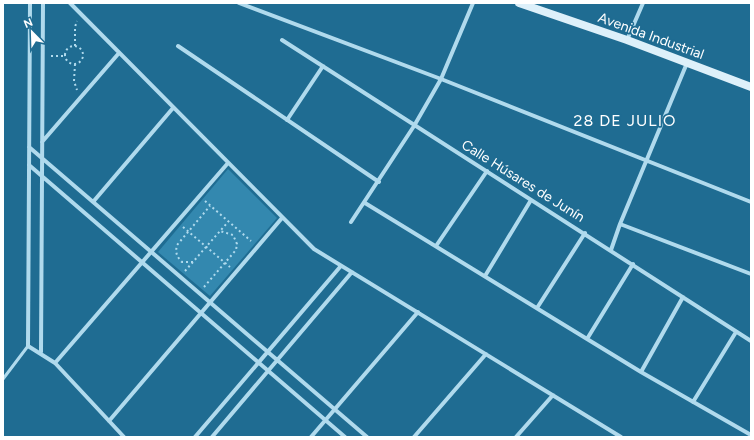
<svg xmlns="http://www.w3.org/2000/svg" width="754" height="440" viewBox="0 0 754 440" font-family="Figtree,sans-serif">
  <style>
    .green { fill: #3388af }
    .lines { fill: none; stroke-linecap: round; stroke-linejoin: round }
    .path { stroke: #b0daed; stroke-width: 2; stroke-dasharray: 2 3; stroke-linecap: butt }
    .lane { stroke: #b0daed; stroke-width: 3 }
    .street { stroke: #b0daed; stroke-width: 4 }
    .secondary { stroke: #ddf0fa; stroke-width: 8 }
    .labels { text-anchor: middle; dominant-baseline: central; stroke-width: 3.5; stroke-linejoin: round; paint-order: stroke }
    .street-label { font-size: 14px; fill: #fff; stroke: #1f6c92 }
    .quarter-label { font-size: 16px; letter-spacing: 1px; fill: #fff; stroke: #1f6c92 }
  </style>
  <rect width="100%" height="100%" fill="#1f6c92"/>
  <!-- green -->
  <path class="green" d="M228 169 277 218 210 296 158 252Z"/>
  <g class="lines">
    <!-- path -->
    <path class="path" d="M75 46V27L77 21
      M65 55a9 9 0 1 1 18 0a9 9 0 1 1-18 0Z
      M51 56H65
      M75 64 74 81 77 90
      M205 201 251 241
      M183 227 230 267
      M193 262H182C177 257 175 253 177 245L210 206
      M185 271 228 222
      M204 287 236 250 237 244 233 235 220 231"/>
    <!-- lane -->
    <path class="lane" d="M3 379 28 346"/>
    <!-- street -->
    <path class="street" d="M30 3 28 346 55 363 124 437
      M70 3 314 249 621 437
      M239 3 441 79 751 202
      M282 40 751 341
      M627 40 643 3
      M178 46 379 182
      M287 120 323 66
      M42 142 119 53
      M29 147 367 437
      M29 165 345 437
      M93 202 173 108
      M365 203 641 372 751 435
      M351 222 414 126 441 79 473 3
      M620 224 751 274
      M436 246 487 171
      M611 250 620 224 687 63
      M485 276 531 200
      M537 308 585 233
      M587 339 633 264
      M41 352 43 3
      M55 363 228 163
      M641 372 683 297
      M693 402 736 332
      M109 421 282 218
      M195 437 340 267
      M212 437 352 272
      M311 437 418 312
      M414 437 486 354
      M516 437 553 395"/>
    <!-- secondary -->
    <path class="secondary" d="M519 3 627 40 751 87"/>
  </g>
  <g class="labels">
    <!-- street labels -->
    <g class="street-label">
      <text transform="translate(651 36) rotate(20)">Avenida Industrial</text>
      <text transform="translate(523 181) rotate(32)">Calle Húsares de Junín</text>
    </g>
    <!-- quarter labels -->
    <g class="quarter-label">
      <text x="625" y="120">28 DE JULIO</text>
    </g>
  </g>
  <!-- border -->
  <rect width="754" height="440" fill="none" stroke="#ffffff" stroke-width="8"/>
  <!-- north arrow -->
  <g transform="translate(32 32) rotate(337)" stroke="#1f6c92" stroke-width="3" paint-order="stroke">
  <path d="M0-3L7 15L0 10L-7 15Z" fill="#ffffff"/>
  <text y="-6" font-size="11" font-weight="bold" text-anchor="middle" fill="#ffffff">N</text>
  </g>
</svg>
